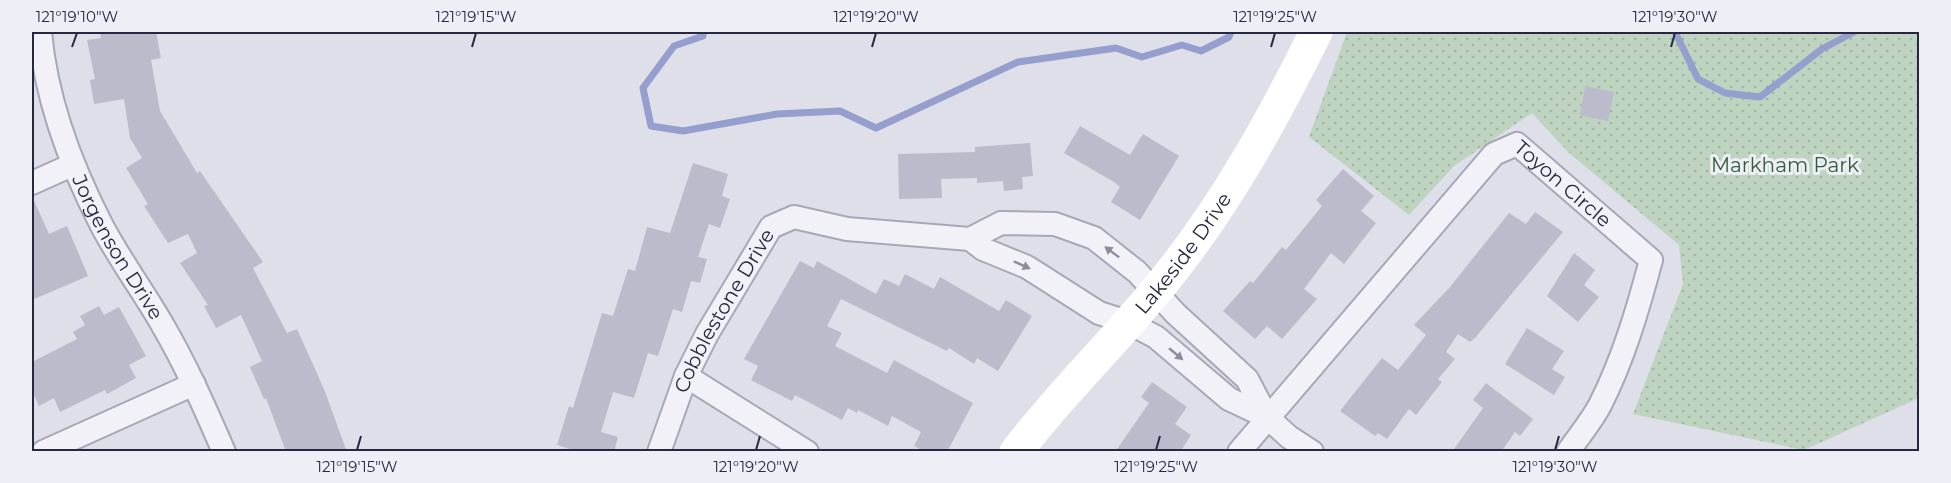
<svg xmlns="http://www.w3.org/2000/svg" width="1951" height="483" viewBox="0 0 1951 483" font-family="Montserrat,sans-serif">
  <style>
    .park { fill: url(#park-dots) }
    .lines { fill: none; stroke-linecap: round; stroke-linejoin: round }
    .stream { stroke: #959ecc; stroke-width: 7 }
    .building { fill: #bbc }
    .street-casing { stroke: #a7a8b7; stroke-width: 26 }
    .street { stroke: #f1f1f7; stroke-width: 22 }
    .secondary { stroke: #fff; stroke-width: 33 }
    .oneway { fill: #8c8c9c }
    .ticks { fill: none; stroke: #262741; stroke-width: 2 }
    .labels { text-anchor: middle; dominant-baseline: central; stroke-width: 6; stroke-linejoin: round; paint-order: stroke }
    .park-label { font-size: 20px; fill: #325e38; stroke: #edeef6 }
    .street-label { font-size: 20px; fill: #262741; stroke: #edeef6 }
    .neatline { fill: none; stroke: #262741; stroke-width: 2 }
    .ticks-label { font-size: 15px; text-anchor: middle; fill: #262741 }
  </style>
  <defs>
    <pattern id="park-dots" width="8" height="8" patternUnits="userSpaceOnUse" patternTransform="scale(1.5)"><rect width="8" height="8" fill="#bed4c0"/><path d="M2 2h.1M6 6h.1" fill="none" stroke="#a3b6a6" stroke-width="1.8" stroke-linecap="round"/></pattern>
  </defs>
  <rect width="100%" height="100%" fill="#dedfe9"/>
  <!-- park -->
  <path class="park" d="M1347 32H1919V398L1804 450 1633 414 1683 284 1679 245 1568 152 1532 113 1454 166 1409 215 1309 137Z"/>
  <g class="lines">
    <!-- stream -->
    <path class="stream" d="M703 32V36L674 46 643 88 651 126 683 131 777 114 840 111 876 128 1018 62 1116 48 1142 57 1182 45 1201 51 1229 37 1231 32
      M1675 32 1698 79 1725 93 1760 97 1822 49 1854 32"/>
  </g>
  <!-- building -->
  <path class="building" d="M100 32H156L161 58 151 60 160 111 197 173 200 171 263 262 253 268 287 333 297 329 324 389 347 452H286L266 398 264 399 250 367 262 361 241 315 216 328 204 306 208 305 180 263 197 253 188 234 168 243 144 206 148 204 126 168 142 158 130 138 124 99 94 104 90 80 95 79 87 40 101 38Z
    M1585 86 1614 92 1608 121 1580 115Z
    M1080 126 1130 155 1143 134 1179 156 1140 220 1111 202 1120 187 1114 182 1064 153Z
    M1030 143 1033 176 1022 177 1023 189 1004 191 1003 181 977 183V178L941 179 942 198 899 199 898 154 975 152V147Z
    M693 163 728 174 722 196 730 199 720 228 709 224 698 257 707 259 700 283 691 281 682 312 673 309 658 356 648 353 634 398 613 392 601 432 618 437 614 452H579L557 445 569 406 573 408 602 313 613 316 628 269 635 271 647 227 670 233Z
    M1343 169 1374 196 1361 211 1376 223 1344 264 1331 253 1304 289 1317 299 1282 339 1267 326 1255 339 1223 311 1250 281 1253 283 1282 247 1286 250 1322 206 1316 200Z
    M32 196 49 234 67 226 88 276 32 300Z
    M1535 212 1563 232 1475 338 1470 342 1458 334 1446 352 1455 359 1438 379 1442 382 1416 415 1409 409 1387 439 1378 433 1375 436 1340 411 1382 358 1398 370 1426 335 1414 325 1450 287 1509 213 1526 224Z
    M1574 253 1595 270 1584 285 1599 297 1578 322 1547 296Z
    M800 261 814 268 817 261 876 294 884 279 899 286 905 274 934 289 940 277 999 311 1006 300 1032 316 998 371 977 358 974 364 949 348 947 351 841 299 827 326 842 333 835 346 887 373 894 360 973 403 947 452H925L914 446 921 432 892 416 888 426 858 410 857 413 848 408 842 420 795 395 792 401 751 380 758 366 744 359Z
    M99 306 104 315 119 307 146 356 129 365 136 378 107 394 105 390 60 412 54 398 39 406 32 391V362L77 339 73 332 85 325 80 316Z
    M1527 328 1564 351 1552 369 1565 377 1554 395 1505 364Z
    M1152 382 1187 407 1175 424 1191 435 1180 452H1115L1149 403 1141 397Z
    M1486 383 1533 419 1520 436 1515 432 1501 452H1452L1483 408 1473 400Z"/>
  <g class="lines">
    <defs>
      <g id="street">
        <path id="s1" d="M40 32C46 100 71 166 102 226 120 260 143 291 162 324 186 365 205 408 224 452"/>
        <path d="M32 183 72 165"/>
        <path d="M970 239 1001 223 1055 224 1094 238 1137 272 1176 314 1247 379 1267 417"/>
        <path d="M686 376 807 452"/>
        <path d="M43 452 194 384"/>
        <path id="s2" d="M659 452 686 376 707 334 771 227 794 217 847 229 970 239 983 249 1027 267 1099 313 1127 322 1156 337 1229 399 1267 417 1289 437 1312 452"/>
        <path id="s3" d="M1239 452 1494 154 1517 144 1651 260C1638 309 1623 360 1600 405 1591 422 1578 437 1568 452"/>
      </g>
    </defs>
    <!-- street casing -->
    <use href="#street" class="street-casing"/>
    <!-- street -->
    <use href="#street" class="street"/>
    <!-- secondary -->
    <path class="secondary" id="s4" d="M1016 452C1063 390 1120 337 1168 276 1228 201 1274 117 1316 32"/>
  </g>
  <!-- one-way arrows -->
  <defs><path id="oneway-solid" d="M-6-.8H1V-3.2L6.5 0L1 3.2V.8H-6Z" transform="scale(1.5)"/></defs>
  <g class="oneway">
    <use href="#oneway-solid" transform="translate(1112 252) rotate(-143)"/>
    <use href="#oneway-solid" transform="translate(1022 265) rotate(24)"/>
    <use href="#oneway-solid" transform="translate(1176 354) rotate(40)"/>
  </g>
  <!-- ticks -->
  <path class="ticks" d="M72 47 77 33M472 47 476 33M872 47 876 33M1271 47 1275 33M1671 47 1675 33M357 450 361 436M756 450 760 436M1156 450 1160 436M1555 450 1559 436"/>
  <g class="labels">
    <!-- park labels -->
    <g class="park-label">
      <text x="1785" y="165">Markham Park</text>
    </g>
    <!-- street labels -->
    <g class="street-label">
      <text stroke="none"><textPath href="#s3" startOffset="478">Toyon Circle</textPath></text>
      <text stroke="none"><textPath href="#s1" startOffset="231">Jorgenson Drive</textPath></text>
      <text stroke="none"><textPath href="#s4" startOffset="260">Lakeside Drive</textPath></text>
      <text stroke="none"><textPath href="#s2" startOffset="156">Cobblestone Drive</textPath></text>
    </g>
  </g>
  <!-- border -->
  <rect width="1951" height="483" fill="none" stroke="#edeef6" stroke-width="66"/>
  <rect x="33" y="33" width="1885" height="417" class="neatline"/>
  <g class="ticks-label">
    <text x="77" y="22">121°19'10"W</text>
    <text x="476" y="22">121°19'15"W</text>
    <text x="876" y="22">121°19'20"W</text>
    <text x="1275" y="22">121°19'25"W</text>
    <text x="1675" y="22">121°19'30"W</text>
    <text x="357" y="472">121°19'15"W</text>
    <text x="756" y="472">121°19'20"W</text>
    <text x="1156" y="472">121°19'25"W</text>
    <text x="1555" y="472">121°19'30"W</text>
  </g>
</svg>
